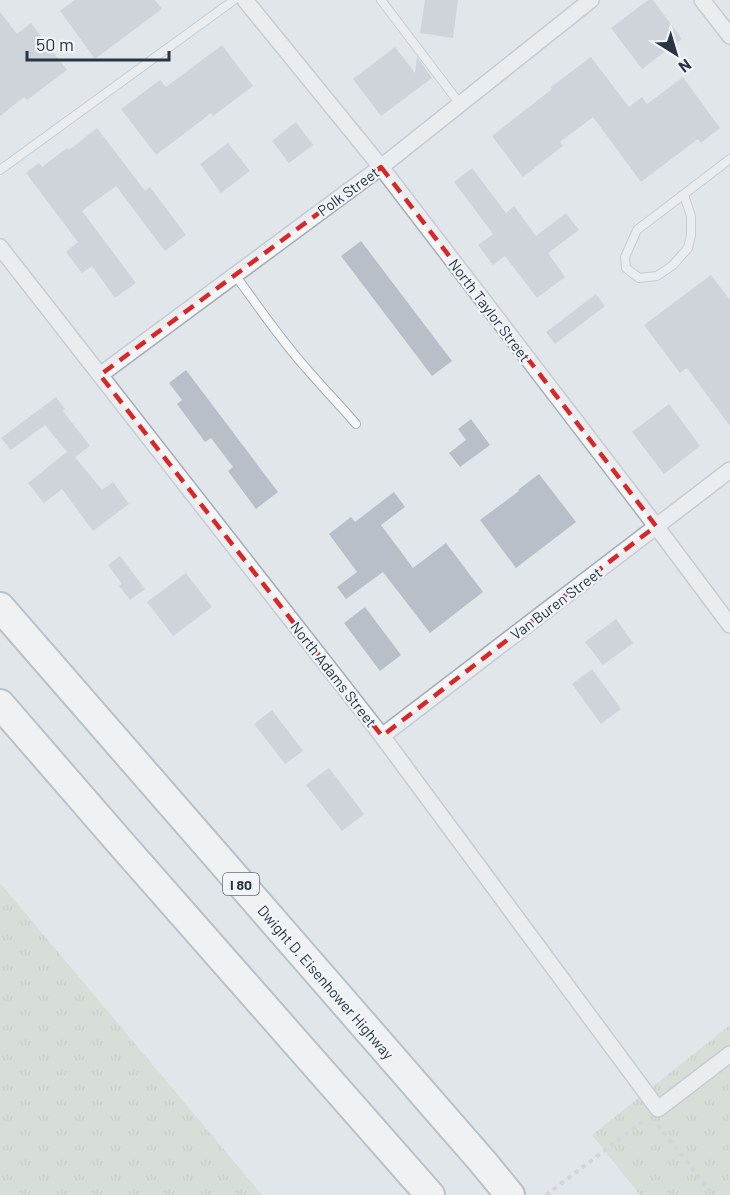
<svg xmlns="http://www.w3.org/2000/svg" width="730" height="1195" viewBox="0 0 730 1195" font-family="Barlow,sans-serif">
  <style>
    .grass { fill: url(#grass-tufts) }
    .building { fill: #b8bfc8 }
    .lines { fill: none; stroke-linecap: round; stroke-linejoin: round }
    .service-casing { stroke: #a6adb5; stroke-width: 10 }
    .minor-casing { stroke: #a6adb5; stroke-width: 18 }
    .motorway-casing { stroke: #8795a2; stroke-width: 32 }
    .path { stroke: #bfc4c9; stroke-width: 4; stroke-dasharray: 4.5 4.5; stroke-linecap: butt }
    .service { stroke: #f4f6f8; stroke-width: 8 }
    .minor { stroke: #f4f6f8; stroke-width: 15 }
    .motorway { stroke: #fff; stroke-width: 28 }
    .marked { fill: none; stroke: #d62828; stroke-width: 4.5; stroke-dasharray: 12 8; stroke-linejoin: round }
    .labels { text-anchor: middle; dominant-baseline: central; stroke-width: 4.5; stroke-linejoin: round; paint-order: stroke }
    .shield { fill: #f1f4f8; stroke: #646e79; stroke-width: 1.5 }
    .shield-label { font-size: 14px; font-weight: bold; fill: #283543 }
    .street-label { font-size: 15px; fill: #283543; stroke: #f1f4f8 }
  </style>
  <defs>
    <pattern id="grass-tufts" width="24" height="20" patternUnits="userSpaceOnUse" patternTransform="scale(1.5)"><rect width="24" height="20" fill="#c9d5c2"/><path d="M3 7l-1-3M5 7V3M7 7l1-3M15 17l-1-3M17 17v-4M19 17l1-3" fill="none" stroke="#adb7a8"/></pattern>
  </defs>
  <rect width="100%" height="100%" fill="#e1e6ea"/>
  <!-- grass -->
  <path class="grass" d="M0 883 262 1195H0Z
    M730 1025V1195H640L592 1135Z"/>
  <!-- building -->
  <path class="building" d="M75 0H155L162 9 95 59 60 11Z
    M425 0H458L453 38 420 33Z
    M648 0H653L682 39 642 69 611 28Z
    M0 12 17 34 31 23 67 70 27 100 24 97 0 116Z
    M222 45 253 86 213 116 211 113 156 155 121 109 160 80 166 87Z
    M395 47 415 73 417 57 432 78 381 116 353 79Z
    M591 57 629 107 642 97 647 104 683 77 720 128 701 143 698 139 641 182 593 117 560 142 563 146 523 177 492 136 552 89 551 87Z
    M296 122 313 145 289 163 272 141Z
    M97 128 145 191 150 187 186 235 165 251 116 186 82 211 136 283 115 298 92 266 82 273 66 252 78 242 26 173 39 163 42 167 67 148 69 150Z
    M228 143 250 171 221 193 200 164Z
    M472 168 506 213 514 206 536 236 566 213 579 230 548 253 565 277 537 298 505 256 493 265 478 245 493 234 454 182Z
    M361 241 452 361 432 376 341 256Z
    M711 275 730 300V426L687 368 680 373 644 325Z
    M596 294 605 306 555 344 546 332Z
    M186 370 278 492 256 509 228 471 233 467 211 438 205 442 177 404 182 400 169 383Z
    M56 397 65 409 63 411 90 446 75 457 102 490 113 482 129 504 93 531 62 489 44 503 28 483 67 452 45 425 11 450 1 438Z
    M669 404 700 446 664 474 632 432Z
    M471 419 490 445 460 467 449 453 466 440 458 429Z
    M539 474 576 522 516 568 480 520 519 491 518 490Z
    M394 492 405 507 381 525 413 568 446 543 483 592 430 633 383 572 346 599 337 587 357 572 329 534 351 517 355 522Z
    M120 556 145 589 130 600 119 586 122 584 108 565Z
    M186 573 212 607 173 636 147 602Z
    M365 607 401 655 380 671 344 623Z
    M616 619 633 643 603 665 585 642Z
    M592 669 621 709 601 724 572 684Z
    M272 710 303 751 285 764 254 724Z
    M329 768 364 814 342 831 306 785Z"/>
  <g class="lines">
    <defs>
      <path id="service" d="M381 0 460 104
        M0 170 234 0
        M684 195 691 216V235L688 248 673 265 657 276 639 278 626 268 625 257 637 230 730 159
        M235 275C258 306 280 339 306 368 322 387 340 405 356 424"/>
      <path id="minor" d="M245 0 381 167 656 526 730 625
        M702 0 730 36
        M0 247 382 736 658 1109 730 1054
        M100 375 381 167 591 0
        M382 736 730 470"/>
      <path id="motorway" d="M0 607 482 1161 510 1195
        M0 704 117 839 430 1195"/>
    </defs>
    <!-- service casing -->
    <use href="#service" class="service-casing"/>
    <!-- minor casing -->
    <use href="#minor" class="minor-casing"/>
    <!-- motorway casing -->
    <use href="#motorway" class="motorway-casing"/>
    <!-- path -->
    <path class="path" d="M658 1125 713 1195
      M546 1195 646 1119"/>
    <!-- service -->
    <use href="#service" class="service"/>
    <!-- minor -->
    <use href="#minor" class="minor"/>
    <!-- motorway -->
    <use href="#motorway" class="motorway"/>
  </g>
  <!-- marked area -->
  <path d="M0 0H730V1195H0ZM381 167 656 526 382 736 100 375Z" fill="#e1e6ea" fill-opacity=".55" fill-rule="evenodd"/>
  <path class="marked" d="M381 167 656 526 382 736 100 375Z"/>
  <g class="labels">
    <!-- shield labels -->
    <rect class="shield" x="223" y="873" width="36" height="22" rx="4.5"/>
    <g class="shield-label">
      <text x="241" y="884">I 80</text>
    </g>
    <!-- street labels -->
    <g class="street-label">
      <text transform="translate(348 191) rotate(-36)">Polk Street</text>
      <text transform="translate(490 310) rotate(53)">North Taylor Street</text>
      <text transform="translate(556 603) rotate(-37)">Van Buren Street</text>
      <text transform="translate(334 674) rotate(52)">North Adams Street</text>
      <text transform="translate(326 982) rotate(49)">Dwight D. Eisenhower Highway</text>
    </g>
  </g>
  <!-- north arrow -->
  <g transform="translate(676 54) rotate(143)" stroke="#f1f4f8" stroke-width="4.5" paint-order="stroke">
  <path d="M0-4.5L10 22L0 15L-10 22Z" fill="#283543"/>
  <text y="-9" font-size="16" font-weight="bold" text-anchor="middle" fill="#283543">N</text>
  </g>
  <!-- scale -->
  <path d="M27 51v9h142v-9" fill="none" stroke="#283543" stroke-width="3"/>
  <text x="36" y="51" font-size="18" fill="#283543" stroke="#f1f4f8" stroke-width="4.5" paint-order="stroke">50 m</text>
</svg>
